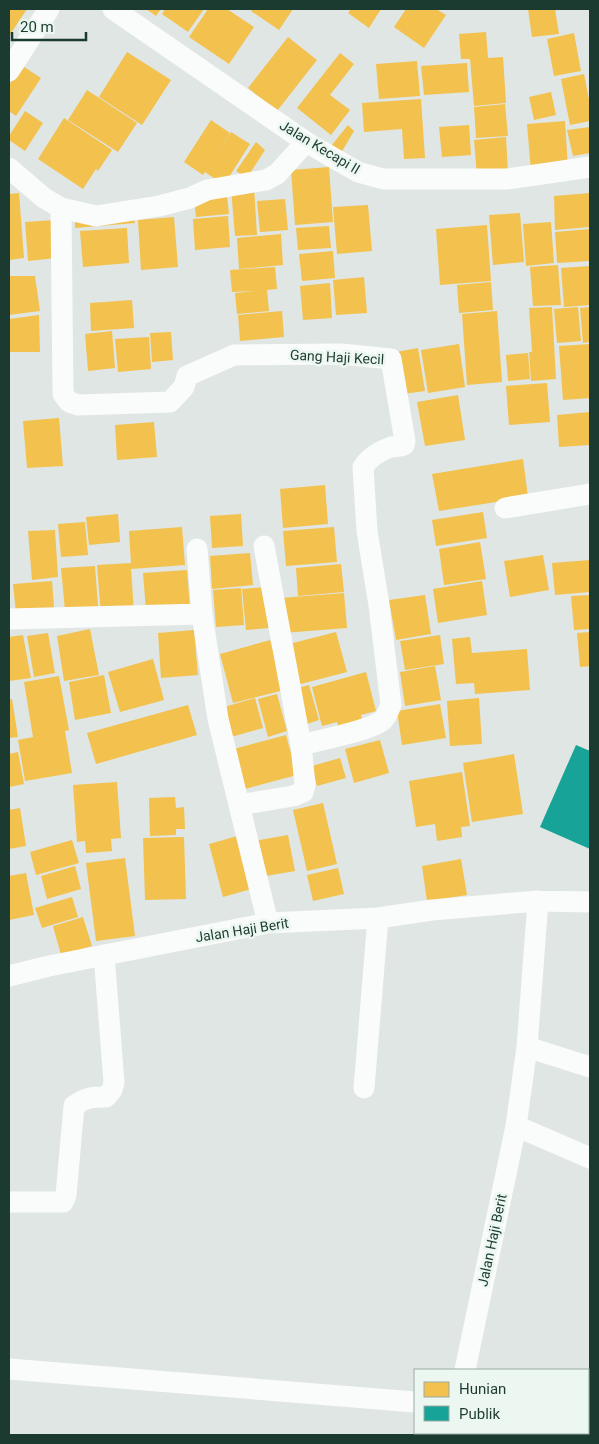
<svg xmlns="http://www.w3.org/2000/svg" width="599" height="1444" viewBox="0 0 599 1444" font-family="Roboto,sans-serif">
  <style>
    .homes { fill: #f2c14e }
    .public { fill: #17a398 }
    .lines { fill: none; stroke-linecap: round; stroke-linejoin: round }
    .minor { stroke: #fafbfb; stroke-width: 21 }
    .labels { text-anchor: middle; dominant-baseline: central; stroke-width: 5; stroke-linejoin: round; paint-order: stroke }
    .street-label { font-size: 14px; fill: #1c3b30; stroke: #ecf7f1 }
  </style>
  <rect width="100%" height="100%" fill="#e0e6e3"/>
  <!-- homes -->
  <path class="homes" d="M9 9H27L9 36Z
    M146 9H161L156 16Z
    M165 9H204L188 32 162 14Z
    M208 9H227L254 27 229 64 189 37Z
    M253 9H293L279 30 251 11Z
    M351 9H381L369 28 348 13Z
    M406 9H436L446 15 424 48 394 27Z
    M528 9H555L559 34 532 37Z
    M486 32 488 58 503 57 506 103 474 106 470 59H461L459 34Z
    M574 33 581 71 554 76 547 39Z
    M288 37 317 60 277 111 248 88Z
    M127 52 171 80 142 125 99 97Z
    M340 53 354 64 330 95 350 110 331 135 297 108Z
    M417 61 420 96 379 99 376 64Z
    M467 63 469 92 424 95 421 66Z
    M21 65 41 78 16 116 9 111V85Z
    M584 74 590 105V121L570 125 561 79Z
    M87 90 137 123 118 152 68 120Z
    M551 92 556 115 534 120 529 97Z
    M421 99 425 158 404 159 402 129 364 132 362 103Z
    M505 104 508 136 476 138 474 107Z
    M25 111 43 123 25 151 9 140V136Z
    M64 118 112 150 98 171 96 169 83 189 38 159Z
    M211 120 230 133 215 157 231 132 250 144 224 185 205 172 203 175 184 162Z
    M565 121 568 168 531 171 527 124Z
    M348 125 354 131 341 153 331 146Z
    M469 125 471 155 442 157 439 127Z
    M590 127V153L573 156 567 130Z
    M506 137 508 173 477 176 474 140Z
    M256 142 265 150 247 178 236 171Z
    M329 167 333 222 295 225 291 170Z
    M254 187 257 235 235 236 231 188Z
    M19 193 24 258 9 260V194Z
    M590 193V227L555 230 554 196Z
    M227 196 229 214 196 217 194 199Z
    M285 199 288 230 260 232 257 201Z
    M368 205 372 251 337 254 333 207Z
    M520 213 524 262 493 265 489 215Z
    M133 215 135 223 75 228V219Z
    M228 216 230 247 195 250 193 219Z
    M174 217 178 267 141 270 138 220Z
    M55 220 56 258 28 261 25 222Z
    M551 222 554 263 526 266 523 224Z
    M487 225 491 281 440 285 436 229Z
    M329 226 331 248 298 250 296 228Z
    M127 228 129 263 83 267 80 231Z
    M590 229V261L557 263 555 232Z
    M281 234 283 265 239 269 237 238Z
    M333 251 335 278 302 281 299 254Z
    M558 265 561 305 533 306 530 267Z
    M590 266V305L564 307 561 268Z
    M275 267 277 289 267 290 269 311 237 314 235 293 254 291 232 292 230 270Z
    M9 276H35L40 311 9 315Z
    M364 277 367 313 336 315 333 280Z
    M491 282 493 310 459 313 457 285Z
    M330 283 332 318 303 320 300 286Z
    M132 300 134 328 91 331 90 303Z
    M552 307 556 379 531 381 529 352H532L529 308Z
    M578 307 581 341 557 343 554 309Z
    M590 307V342L583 343 580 308Z
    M282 311 284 337 240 341 238 315Z
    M497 311 502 382 467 385 462 314Z
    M39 315 40 352H9V319Z
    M112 331 115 368 88 371 85 334Z
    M171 332 173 360 152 362 150 333Z
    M149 337 151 369 118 372 115 339Z
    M459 344 465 387 428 393 421 350Z
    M590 344V398L563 400 559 346Z
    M418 348 425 391 403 394 396 352Z
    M528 353 530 379 508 381 506 355Z
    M547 383 550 422 509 425 506 386Z
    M458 395 465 440 425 446 417 402Z
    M590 412V445L559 447 557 415Z
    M59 418 63 466 27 468 23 421Z
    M154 422 157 457 117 460 115 425Z
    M523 459 528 497 439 511 432 474Z
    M325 485 328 524 283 528 280 489Z
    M483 512 487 538 436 546 432 520Z
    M118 514 120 542 89 545 86 517Z
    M241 514 243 546 212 548 210 516Z
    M85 522 88 555 61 557 58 524Z
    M182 527 185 565 131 569 134 613 101 616 97 565 131 563 129 531Z
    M334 527 337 562 286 566 283 531Z
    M55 530 58 577 32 580 28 531Z
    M480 542 486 579 444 585 439 549Z
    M250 553 253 585 212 589 210 556Z
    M543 555 549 590 510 597 504 561Z
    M590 560V592L555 595 552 563Z
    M341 564 344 592 298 596 296 568Z
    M95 566 99 619 66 621 61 568Z
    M187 570 190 608 146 611 143 573Z
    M52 581 55 620 17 623 13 584Z
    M482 581 487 615 438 623 433 589Z
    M266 587 269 628 246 630 242 589Z
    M241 588 244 625 216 627 213 590Z
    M344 593 347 628 283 633 281 598Z
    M425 595 431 634 396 640 389 600Z
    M590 595V629L574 630 571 596Z
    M90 629 99 675 64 681 57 636Z
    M194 630 198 675 161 678 158 633Z
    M336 632 347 672 297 685 289 644Z
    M590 632V666L580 667 577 633Z
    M48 633 55 673 34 677 27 636Z
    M23 635 31 678 9 681V637Z
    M440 635 444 664 405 670 400 641Z
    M470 637 472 653 527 649 530 690 475 694 474 683 456 684 452 639Z
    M270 640 284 690 233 703 220 654Z
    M153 659 164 700 120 712 108 672Z
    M435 666 441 700 405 706 400 672Z
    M366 672 376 711 361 715 363 723 339 730 337 722 322 726 312 687Z
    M104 675 111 713 75 720 69 682Z
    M59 676 69 730 65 731 72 773 25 781 18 740 33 737 24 682Z
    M309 685 319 720 304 725 294 689Z
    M277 694 287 731 268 737 258 699Z
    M255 698 263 728 231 737 224 707Z
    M479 698 482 744 450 746 447 701Z
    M12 699 18 737 9 738V700Z
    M440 704 446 738 402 745 397 711Z
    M188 705 197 735 96 764 87 733Z
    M286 735 297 775 241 790 230 750Z
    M380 740 389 773 354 783 345 749Z
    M18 752 24 784 9 787V754Z
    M514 754 523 814 472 822 463 763Z
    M340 758 346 778 317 786 312 766Z
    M462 772 470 826 461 827 462 837 437 841 435 824 416 827 409 781Z
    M117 782 121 838 111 839 112 851 86 853 85 841 77 842 73 785Z
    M175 797 176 808 184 807 185 829H176V835L150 836 149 798Z
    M323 803 337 864 307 871 293 810Z
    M20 808 26 846 9 849V810Z
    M241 835 255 888 223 897 209 844Z
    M288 835 295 871 260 877 254 841Z
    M184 837 186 899 145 900 143 838Z
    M72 840 79 863 36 875 30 852Z
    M125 858 135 936 96 941 86 863Z
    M461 859 467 895 427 901 422 866Z
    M75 866 81 889 47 899 41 876Z
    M338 868 344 894 313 901 307 875Z
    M26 873 34 915 9 920V876Z
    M72 897 78 917 42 928 35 908Z
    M83 917 92 946 61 955 53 926Z"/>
  <!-- public -->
  <path class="public" d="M576 745 590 751V849L540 827Z"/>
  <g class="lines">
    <!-- minor -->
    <path class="minor" d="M113 9 306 142 358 172 383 179H507L590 167
      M9 71 49 9
      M9 168 44 198 61 208 96 216 159 206 190 198 207 190 266 180 277 174 306 142
      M61 208 63 394 69 402 78 405 170 402 184 387 187 376 234 355 341 354 391 359 405 441 404 445C399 447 396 446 391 447 380 451 369 458 363 467L367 531 379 605 391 705C389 710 387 715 384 719 372 731 319 740 301 745
      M505 508 590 494
      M197 549 202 614 218 719 268 923
      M9 619 202 614
      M239 805 293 796 303 792 305 785 301 745 264 546
      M9 976 49 966 268 923 378 918 432 910 538 901 590 902
      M527 1047 590 1067
      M364 1088 378 918
      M516 1126 590 1158
      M9 1202H63L66 1195 74 1106C85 1097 93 1097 106 1097L112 1090 114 1082 104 955
      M9 1369 415 1402
      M465 1370 516 1126 527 1047 538 901
      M452 1435 453 1433"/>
  </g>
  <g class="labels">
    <!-- street labels -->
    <g class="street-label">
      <text transform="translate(320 147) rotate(31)">Jalan Kecapi II</text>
      <text transform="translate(337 357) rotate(3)">Gang Haji Kecil</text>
      <text transform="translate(242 930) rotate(-9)">Jalan Haji Berit</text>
      <text transform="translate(492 1240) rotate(-78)">Jalan Haji Berit</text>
    </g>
  </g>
  <!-- border -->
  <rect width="599" height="1444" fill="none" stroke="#1c3b30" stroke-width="20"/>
  <!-- legend -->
  <rect x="414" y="1369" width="175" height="65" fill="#ecf7f1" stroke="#99aca4"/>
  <rect x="424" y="1382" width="25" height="15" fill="#f2c14e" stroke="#99aca4"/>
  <text x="459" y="1394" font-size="15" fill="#1c3b30">Hunian</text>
  <rect x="424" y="1406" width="25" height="15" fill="#17a398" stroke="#99aca4"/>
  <text x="459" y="1419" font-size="15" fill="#1c3b30">Publik</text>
  <!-- scale -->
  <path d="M12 32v8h74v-8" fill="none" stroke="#1c3b30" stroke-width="2.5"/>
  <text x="20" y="32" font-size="15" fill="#1c3b30" stroke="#ecf7f1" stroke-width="4" paint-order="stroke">20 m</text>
</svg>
